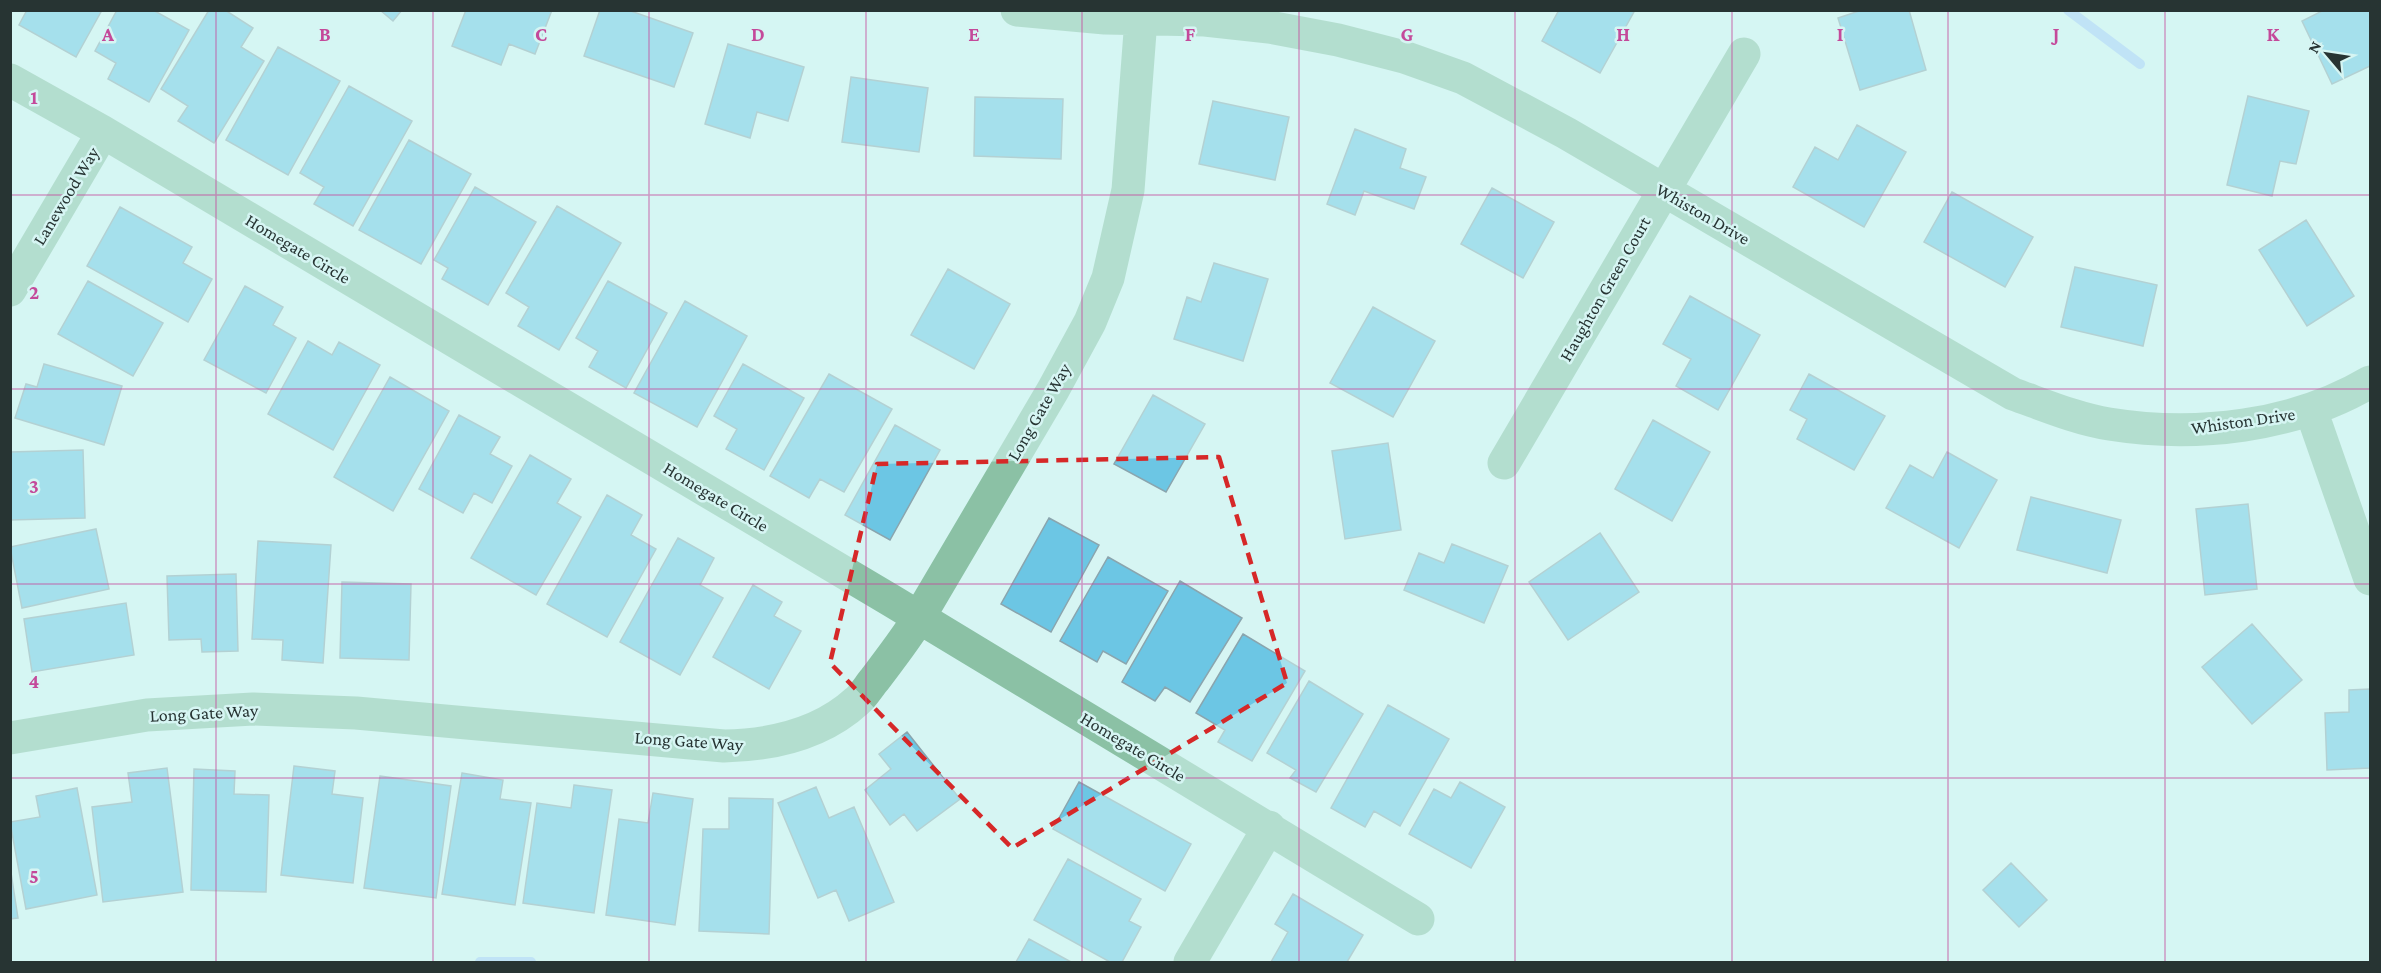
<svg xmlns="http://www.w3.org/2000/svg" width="2381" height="973" viewBox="0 0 2381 973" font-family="'Crimson Pro',serif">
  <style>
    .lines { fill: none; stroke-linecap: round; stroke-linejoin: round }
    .stream { stroke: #a6cdfb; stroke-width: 10 }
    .building { fill: #6cc6e4; stroke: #8aa5ae; stroke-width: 1.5 }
    .minor { stroke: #8bc1a5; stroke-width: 33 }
    .marked { fill: none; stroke: #d62828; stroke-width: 4.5; stroke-dasharray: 12 8; stroke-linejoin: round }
    .grid { fill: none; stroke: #c4499a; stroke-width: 1.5; stroke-opacity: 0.55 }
    .labels { text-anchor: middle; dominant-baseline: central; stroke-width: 5; stroke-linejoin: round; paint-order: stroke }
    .street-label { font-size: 18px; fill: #273433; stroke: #d6f5f3 }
    .grid-label { font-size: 20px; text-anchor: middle; font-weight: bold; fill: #c4499a; stroke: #d6f5f3; stroke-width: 5; stroke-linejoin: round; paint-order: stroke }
  </style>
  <rect width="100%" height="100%" fill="#d6f5f3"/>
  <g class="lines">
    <!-- stream -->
    <path class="stream" d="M2068 10 2140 64
      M480 962H531"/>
  </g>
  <!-- building -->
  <path class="building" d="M27 10H102L76 57 19 25Z
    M117 10H153L189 30 149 102 108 79 116 63 95 51Z
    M209 10H225L253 28 241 47 264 61 214 143 178 121 188 106 161 89Z
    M380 10H402L393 21Z
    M466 10H552L535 54 509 44 501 65 452 46Z
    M600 10H628L693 33 674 87 584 56Z
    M1559 10H1635L1600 73 1542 41Z
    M1862 10H1909L1926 70 1860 90 1838 18Z
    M2324 10H2370V66L2332 84 2302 21Z
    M728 44 804 67 788 121 757 112 750 138 705 124Z
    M278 47 340 81 288 175 226 140Z
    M851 77 928 88 919 152 842 142Z
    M349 86 412 121 353 226 314 204 324 187 300 173Z
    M2248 96 2309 111 2296 164 2280 161 2272 196 2227 185Z
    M975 97 1063 99 1061 159 974 156Z
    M1213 101 1289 117 1275 180 1199 164Z
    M1857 125 1906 152 1864 227 1793 187 1815 147 1838 160Z
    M1355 129 1406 149 1400 168 1426 177 1414 209 1364 191 1355 215 1327 204Z
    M409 140 471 174 421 264 359 230Z
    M475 187 536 222 488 305 442 279 448 268 434 260Z
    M1492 188 1554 222 1523 278 1461 244Z
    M1952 192 2033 237 2005 287 1924 242Z
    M557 206 621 243 559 350 518 326 529 307 506 293Z
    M120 207 192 247 183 263 212 279 188 322 87 266Z
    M2306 220 2354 296 2307 326 2259 250Z
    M1214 263 1268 279 1243 361 1174 339 1187 297 1201 302Z
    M2075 267 2157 285 2143 346 2061 327Z
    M948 269 1010 304 974 369 911 335Z
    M88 281 163 323 133 376 58 334Z
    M608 281 667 313 626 388 589 367 598 351 576 338Z
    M245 286 283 307 273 325 296 338 266 393 204 360Z
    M1690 296 1760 335 1718 410 1676 386 1691 359 1663 344Z
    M685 301 747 336 697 427 634 393Z
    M1373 307 1435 341 1393 417 1330 383Z
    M308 341 332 355 339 342 380 365 333 450 268 414Z
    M44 364 122 386 104 445 15 418 26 384 37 387Z
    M743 364 804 398 764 470 726 449 737 429 714 416Z
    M829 374 892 409 844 492 820 479 809 498 770 476Z
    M1809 374 1885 416 1854 470 1797 439 1807 419 1790 410Z
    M390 377 449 411 393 511 334 477Z
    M1153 395 1205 424 1166 492 1114 464Z
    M459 415 500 437 490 454 512 466 492 503 474 493 463 513 419 489Z
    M1653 420 1710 452 1672 521 1615 489Z
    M895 425 940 450 890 540 845 515Z
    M1388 443 1401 530 1345 539 1332 451Z
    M83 450 85 518 10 520V452Z
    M1947 452 1997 480 1959 548 1886 508 1910 465 1933 478Z
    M530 455 571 479 557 503 581 517 536 595 471 558Z
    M607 495 642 515 631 535 656 549 607 637 547 604Z
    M2031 497 2121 520 2107 573 2017 550Z
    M2248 504 2257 589 2205 595 2196 509Z
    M1049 518 1099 545 1051 632 1001 604Z
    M96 529 109 589 22 608 10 547Z
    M1600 533 1639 592 1568 640 1529 582Z
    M678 538 714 558 700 585 723 598 680 675 620 642Z
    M258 541 331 545 323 663 282 660 283 640 252 639Z
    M1452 544 1508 566 1484 623 1404 590 1419 553 1444 563Z
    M1108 557 1168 591 1126 664 1103 651 1097 662 1060 641Z
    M236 574 238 651 202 652 201 639 169 640 167 576Z
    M1180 581 1242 618 1190 702 1165 687 1155 701 1122 682Z
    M342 582 411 584 409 660 340 658Z
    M753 585 782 602 774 616 801 631 769 689 713 657Z
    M126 603 134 655 32 672 24 619Z
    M2252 624 2302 680 2252 724 2202 667Z
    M1243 634 1305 671 1252 761 1218 742 1225 730 1196 713Z
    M1309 681 1363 714 1316 792 1290 778 1296 770 1267 753Z
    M2370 689V768L2327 770 2325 713 2349 712V690Z
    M1388 705 1449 739 1400 826 1374 811 1365 827 1331 808Z
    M907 732 960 799 917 831 904 814 890 825 865 790 891 769 879 754Z
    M294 766 335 771 332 794 363 798 353 883 281 875Z
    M167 768 183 892 103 902 92 807 132 802 128 773Z
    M194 769 235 771 234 794 269 795 266 892 191 890Z
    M462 773 503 780 500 799 531 803 515 905 442 894Z
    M380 776 451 786 436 898 364 888Z
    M1079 782 1191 844 1165 891 1053 829Z
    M1460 782 1505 807 1471 868 1409 834 1434 789 1451 798Z
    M574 785 612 790 594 913 523 903 537 803 571 808Z
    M816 787 829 818 854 807 894 902 849 921 836 890 818 898 778 803Z
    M77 788 97 895 26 909 10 822 40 817 36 796Z
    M653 793 693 799 675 925 606 915 619 819 648 823Z
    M729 798 773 799 769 934 699 931 703 829H729Z
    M1068 859 1141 899 1129 921 1141 927 1122 962H1110L1034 920Z
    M2011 863 2047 900 2019 927 1983 890Z
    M10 866 18 918 10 919Z
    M1293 894 1363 935 1347 962H1271L1288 932 1275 924Z
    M1029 939 1071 962H1016Z"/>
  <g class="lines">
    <!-- minor -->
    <path class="minor" d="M1017 10 1105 18 1205 20 1269 27 1338 40 1404 57 1463 78 1566 133 2013 394C2044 405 2077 419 2109 424 2196 438 2294 427 2370 382
      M10 80 103 132 892 601 1418 919
      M10 290 103 132
      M2311 410 2370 579
      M1504 463 1744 54
      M10 738 147 715 253 709 356 713 724 746C772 745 821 734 857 701 864 695 869 686 875 679 890 659 905 640 918 619L1053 390 1090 322 1108 278 1128 190 1141 19
      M1190 962 1269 827"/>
  </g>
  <!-- marked area -->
  <path d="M0 0H2381V973H0ZM1219 457 1287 683 1012 848 830 663 877 464Z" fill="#d6f5f3" fill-opacity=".55" fill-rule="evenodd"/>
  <path class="marked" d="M1219 457 1287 683 1012 848 830 663 877 464Z"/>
  <!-- grid -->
  <path class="grid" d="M216 10V962M433 10V962M649 10V962M866 10V962M1082 10V962M1299 10V962M1515 10V962M1732 10V962M1948 10V962M2165 10V962M10 195H2370M10 389H2370M10 584H2370M10 778H2370"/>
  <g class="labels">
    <!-- street labels -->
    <g class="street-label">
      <text transform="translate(66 196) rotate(-59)">Lanewood Way</text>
      <text transform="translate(1703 214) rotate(30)">Whiston Drive</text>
      <text transform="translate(298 249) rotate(31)">Homegate Circle</text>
      <text transform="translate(1605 289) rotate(-60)">Haughton Green Court</text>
      <text transform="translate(1039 412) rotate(-60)">Long Gate Way</text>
      <text transform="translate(2243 421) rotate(-8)">Whiston Drive</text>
      <text transform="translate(716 497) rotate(31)">Homegate Circle</text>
      <text transform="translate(204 713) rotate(-3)">Long Gate Way</text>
      <text transform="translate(689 741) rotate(4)">Long Gate Way</text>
      <text transform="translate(1133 747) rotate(31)">Homegate Circle</text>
    </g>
  </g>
  <g class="grid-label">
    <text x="108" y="41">A</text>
    <text x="325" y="41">B</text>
    <text x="541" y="41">C</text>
    <text x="758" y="41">D</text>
    <text x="974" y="41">E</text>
    <text x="1190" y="41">F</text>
    <text x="1407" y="41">G</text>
    <text x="1623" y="41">H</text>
    <text x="1840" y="41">I</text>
    <text x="2056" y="41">J</text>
    <text x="2273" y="41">K</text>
    <text x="34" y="104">1</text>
    <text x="34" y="299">2</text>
    <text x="34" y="493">3</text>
    <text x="34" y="688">4</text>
    <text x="34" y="883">5</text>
  </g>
  <!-- border -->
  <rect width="2381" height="973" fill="none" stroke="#273433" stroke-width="24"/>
  <!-- north arrow -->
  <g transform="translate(2327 54) rotate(299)" stroke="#d6f5f3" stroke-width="4.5" paint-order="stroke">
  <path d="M0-4.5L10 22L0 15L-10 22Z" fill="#273433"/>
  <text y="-9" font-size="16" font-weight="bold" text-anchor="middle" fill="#273433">N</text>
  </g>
</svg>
